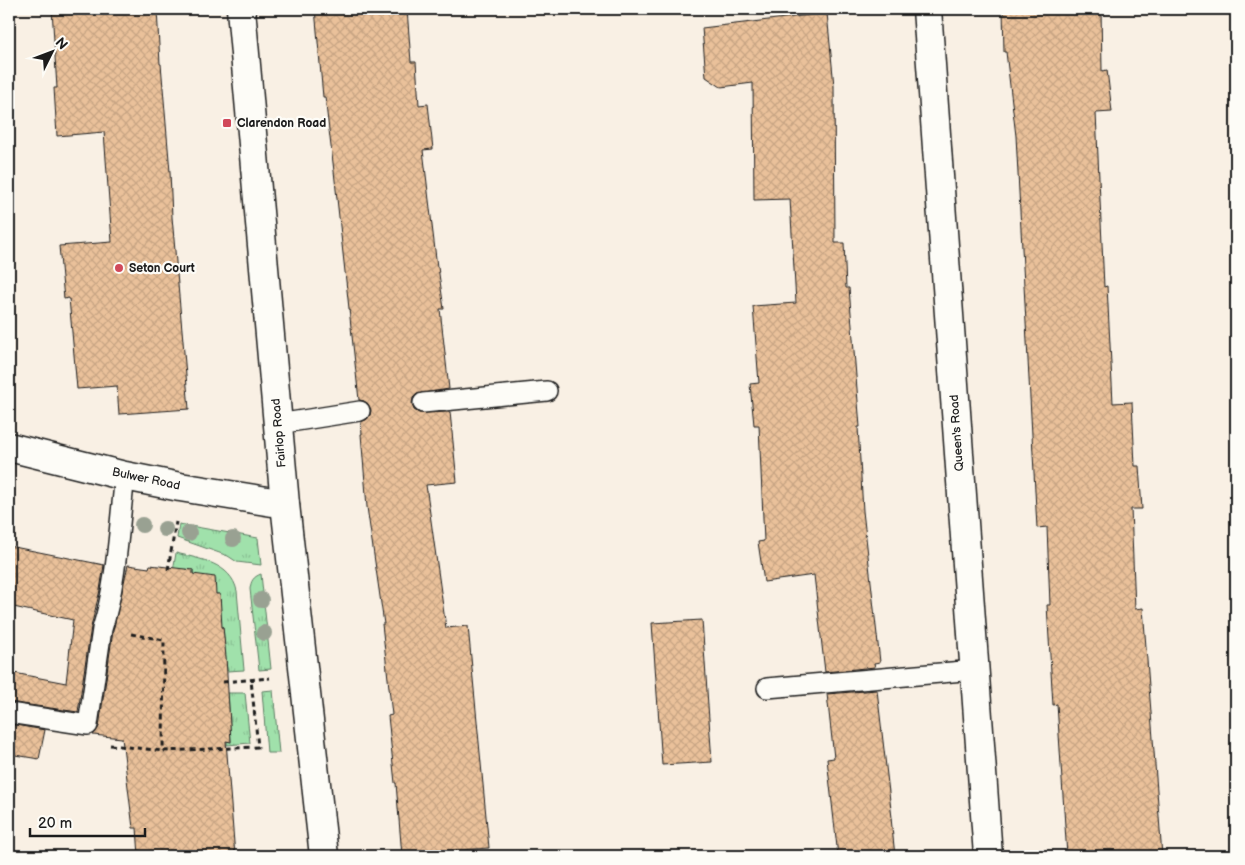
<svg xmlns="http://www.w3.org/2000/svg" width="1245" height="865" viewBox="0 0 1245 865" font-family="'Balsamiq Sans',sans-serif">
  <style>
    .grass { fill: url(#grass-tufts); stroke: #5e7e64 }
    .building { fill: url(#building-cross-hatch); stroke: #1c1c1c }
    .lines { fill: none; stroke-linecap: round; stroke-linejoin: round }
    .lane-casing { stroke: #1c1c1c; stroke-width: 22 }
    .street-casing { stroke: #1c1c1c; stroke-width: 31 }
    .secondary-casing { stroke: #1c1c1c; stroke-width: 31 }
    .path { stroke: #1c1c1c; stroke-width: 3; stroke-dasharray: 5 4; stroke-linecap: butt }
    .lane { stroke: #fdfcf7; stroke-width: 19 }
    .street { stroke: #fdfcf7; stroke-width: 28 }
    .secondary { stroke: #fdfcf7; stroke-width: 28 }
    .tree { fill: #99a192 }
    .poi-dot { fill: #d1495b; stroke: #fdfcf7; stroke-width: 2 }
    .labels { text-anchor: middle; dominant-baseline: central; stroke-width: 4.5; stroke-linejoin: round; paint-order: stroke }
    .poi-label { font-size: 12px; font-weight: bold; fill: #1c1c1c; stroke: #fdfcf7; text-anchor: start }
    .street-label { font-size: 12px; fill: #1c1c1c; stroke: #fdfcf7 }
  </style>
  <defs>
    <pattern id="grass-tufts" width="24" height="20" patternUnits="userSpaceOnUse" patternTransform="scale(1.25)"><rect width="24" height="20" fill="#a0e1ab"/><path d="M3 7l-1-3M5 7V3M7 7l1-3M15 17l-1-3M17 17v-4M19 17l1-3" fill="none" stroke="#89c093"/></pattern>
    <pattern id="building-cross-hatch" width="8" height="8" patternUnits="userSpaceOnUse" patternTransform="scale(1.25)"><rect width="8" height="8" fill="#eac19a"/><path d="M0 0l8 8M0 8l8-8" fill="none" stroke="#c8a584"/></pattern>
  </defs>
  <rect width="100%" height="100%" fill="#f9f0e4"/>
  <filter id="ink" filterUnits="userSpaceOnUse"><feTurbulence type="fractalNoise" baseFrequency=".02" numOctaves="2"/><feDisplacementMap in="SourceGraphic" scale="10" xChannelSelector="R" yChannelSelector="G"/><feConvolveMatrix kernelMatrix="1 2 1 2 8 2 1 2 1" color-interpolation-filters="sRGB"/></filter>
  <g filter="url(#ink)">
    <!-- grass -->
    <path class="grass" d="M179 524 258 538 261 565 237 562 228 556 177 538Z
      M176 553C200 559 231 563 237 591L244 670 227 671 223 627H219L220 594H216L193 574V570L182 569 173 571Z
      M261 574 271 669 259 670 250 589C251 581 253 577 261 574Z
      M273 690 279 753H267L262 691Z
      M228 693H245L250 743 227 745V741H231Z"/>
    <!-- building -->
    <path class="building" d="M52 9H157L160 64H161L170 172 172 217 189 409 119 414 117 386 77 389 69 298 64 299 59 246 112 242 104 132 57 136 54 88H57Z
      M315 9H407L411 62H416L419 105 428 104 433 149 423 150 437 267H438L444 309H440L449 389 417 394 413 398 412 404 414 410 419 413 450 412 457 482 426 485 446 628 468 626 489 848 448 851V856H402L396 783H395L388 716 392 715 382 624H384L367 507 361 434H362L361 422 367 419 370 415 371 410 368 404 364 401 359 400 334 171 325 97H323Z
      M1003 9H1101L1102 71 1107 70 1112 112 1096 113 1104 287 1107 286 1113 403 1132 402 1135 466H1139L1142 509H1131L1135 609 1143 608 1162 856H1067L1057 704 1053 705 1047 605H1050L1047 527 1037 528 1016 136 1006 52H1004Z
      M827 13 834 86 835 243H844L846 288H849L860 427H858L863 511 880 662 874 663 875 667 825 672 814 575 764 582 758 542 764 541 759 425H754L750 384 759 383 753 306 796 303 790 199 754 200 753 83 721 87 706 77 702 28Z
      M9 546 104 565 100 590 91 627 78 712 9 702V672L66 683 73 620 9 606Z
      M128 565 149 568 150 565 193 570V574L215 577 216 594H220L222 627H223L226 657 231 742 226 741 235 856H139L137 828H133L122 738 93 735 99 727 113 631Z
      M702 620 712 762 662 765 652 623Z
      M877 690 892 818H891L895 856H838L827 759 834 758 827 694Z
      M9 724 45 730 39 759 9 754Z"/>
    <g class="lines">
      <defs>
        <path id="lane" d="M423 403 547 391
          M278 424 360 411
          M767 688 975 670
          M9 713 88 725 102 629C117 583 119 524 125 476"/>
        <path id="street" d="M927 9 988 856
          M9 447 125 476 180 487 285 504"/>
        <path id="secondary" d="M241 9 285 504 324 856"/>
      </defs>
      <!-- lane casing -->
      <use href="#lane" class="lane-casing"/>
      <!-- street casing -->
      <use href="#street" class="street-casing"/>
      <!-- secondary casing -->
      <use href="#secondary" class="secondary-casing"/>
      <!-- path -->
      <path class="path" d="M168 570 176 522
        M131 634 164 640 163 751
        M223 682 270 678
        M110 745 163 751 258 747 251 680"/>
      <!-- lane -->
      <use href="#lane" class="lane"/>
      <!-- street -->
      <use href="#street" class="street"/>
      <!-- secondary -->
      <use href="#secondary" class="secondary"/>
    </g>
    <!-- trees -->
    <g class="tree">
      <circle cx="142" cy="525" r="8"/>
      <circle cx="165" cy="529" r="8"/>
      <circle cx="189" cy="533" r="8"/>
      <circle cx="233" cy="539" r="8"/>
      <circle cx="261" cy="600" r="8"/>
      <circle cx="264" cy="633" r="8"/>
    </g>
  </g>
  <!-- markers -->
  <g class="poi-dot">
    <rect x="222" y="118" width="10" height="10" rx="2.5"/>
    <circle cx="119" cy="268" r="5"/>
  </g>
  <g class="labels">
    <!-- poi labels -->
    <g class="poi-label">
      <text x="237" y="123">Clarendon Road</text>
      <text x="129" y="268">Seton Court</text>
    </g>
    <!-- street labels -->
    <g class="street-label">
      <text transform="translate(279 433) rotate(-95)">Fairlop Road</text>
      <text transform="translate(957 433) rotate(-94)">Queen's Road</text>
      <text transform="translate(146 479) rotate(12)">Bulwer Road</text>
    </g>
  </g>
  <!-- margin -->
  <rect width="1245" height="865" fill="none" stroke="#fdfcf7" stroke-width="30"/>
  <rect x="15" y="15" width="1215" height="835" fill="none" stroke="#1c1c1c" stroke-width="2" filter="url(#ink)"/>
  <!-- north arrow -->
  <g transform="translate(52 52) rotate(48)" stroke="#fdfcf7" stroke-width="4" paint-order="stroke">
  <path d="M0-4L9 19L0 12L-9 19Z" fill="#1c1c1c"/>
  <text y="-8" font-size="14" font-weight="bold" text-anchor="middle" fill="#1c1c1c">N</text>
  </g>
  <!-- scale -->
  <path d="M30 828v8h115v-8" fill="none" stroke="#1c1c1c" stroke-width="2.5"/>
  <text x="38" y="828" font-size="15" fill="#1c1c1c" stroke="#fdfcf7" stroke-width="4" paint-order="stroke">20 m</text>
</svg>
